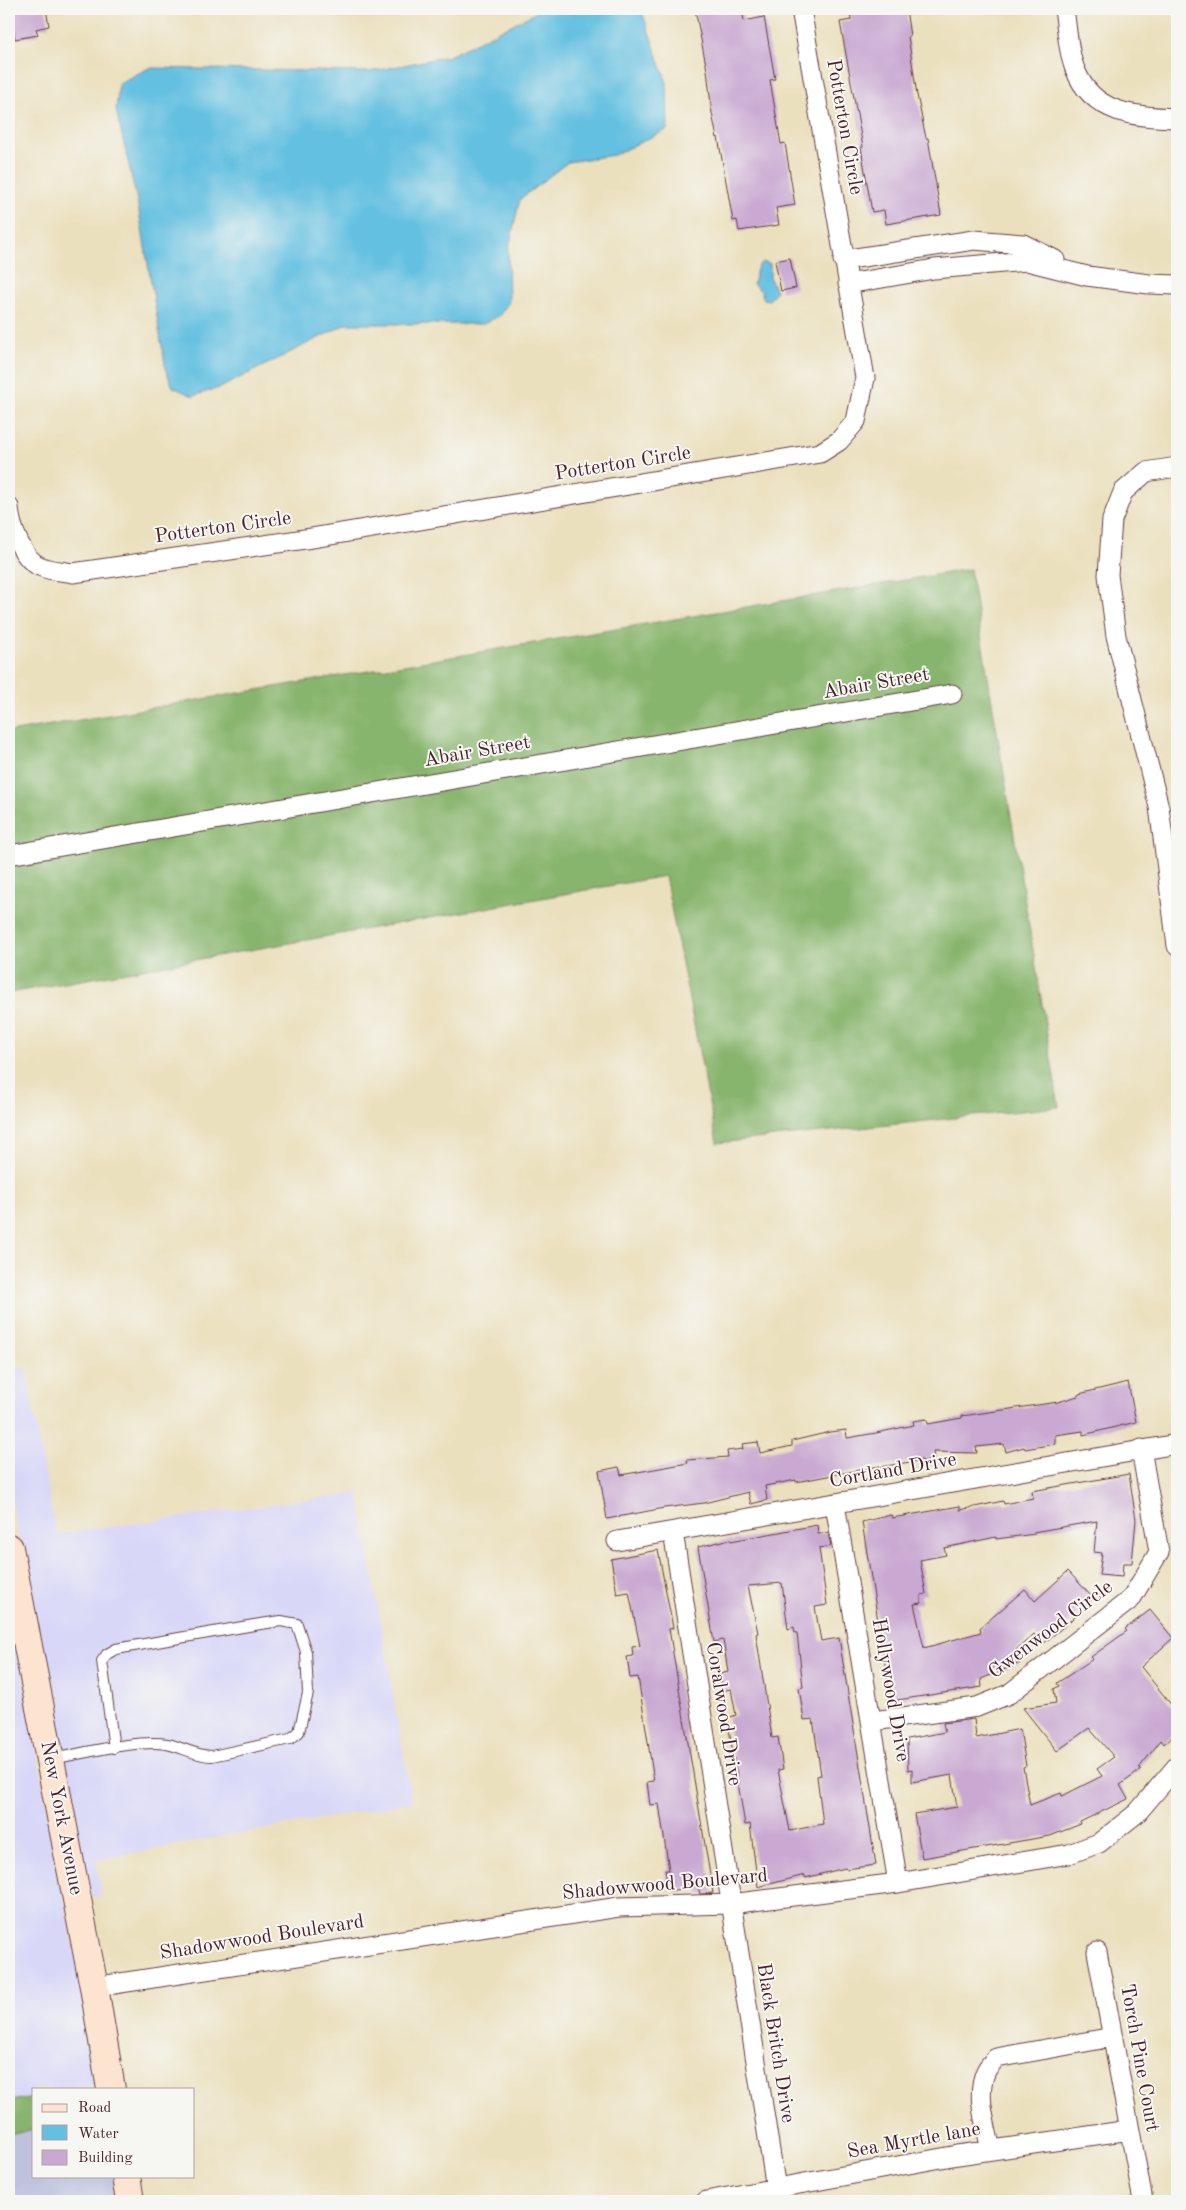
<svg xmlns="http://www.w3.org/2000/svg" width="1186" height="2210" viewBox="0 0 1186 2210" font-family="'Old Standard TT',serif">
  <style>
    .built { fill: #d8d7f8 }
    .industrial { fill: #bfc2dd }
    .forest { fill: #88b56d; stroke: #696a4c }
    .water { fill: #63c0e1; stroke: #567086 }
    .building { fill: #c9a9d2; fill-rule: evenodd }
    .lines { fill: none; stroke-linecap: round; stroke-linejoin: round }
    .lane-casing { stroke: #623c41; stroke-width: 12 }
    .street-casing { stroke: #623c41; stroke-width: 21 }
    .secondary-casing { stroke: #623c41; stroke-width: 30 }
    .lane { stroke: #fff; stroke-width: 10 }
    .street { stroke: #fff; stroke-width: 19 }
    .secondary { stroke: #fde4d1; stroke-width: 28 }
    .labels { text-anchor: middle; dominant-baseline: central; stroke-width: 4; stroke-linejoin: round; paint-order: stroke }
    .street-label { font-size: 20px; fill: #4a1f2b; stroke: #f6f6f2 }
  </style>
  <rect width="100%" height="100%" fill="#f6f6f2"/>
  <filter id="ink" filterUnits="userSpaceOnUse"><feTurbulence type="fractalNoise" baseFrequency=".02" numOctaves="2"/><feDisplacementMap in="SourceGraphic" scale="10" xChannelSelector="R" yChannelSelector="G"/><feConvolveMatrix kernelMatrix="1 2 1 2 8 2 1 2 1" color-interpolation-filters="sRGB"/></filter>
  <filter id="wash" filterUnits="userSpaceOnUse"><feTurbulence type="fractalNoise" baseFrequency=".0096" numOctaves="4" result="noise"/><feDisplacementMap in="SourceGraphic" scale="20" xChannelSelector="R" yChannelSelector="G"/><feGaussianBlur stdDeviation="1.12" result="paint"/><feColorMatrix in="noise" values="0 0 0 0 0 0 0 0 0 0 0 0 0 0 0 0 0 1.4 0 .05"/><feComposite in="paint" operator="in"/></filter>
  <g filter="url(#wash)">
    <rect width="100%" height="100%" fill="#ebe0be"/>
    <!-- built -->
    <path class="built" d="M25 1367 56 1534 358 1493 412 1802 96 1860 102 1896 88 1898 9 1487V1371Z
      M9 1605 100 2084 76 2089H34V2097L9 2101Z"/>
    <!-- industrial -->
    <path class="industrial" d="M34 2129V2176H115L120 2201H9V2135Z"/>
    <!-- forest -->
    <path class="forest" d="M970 569 1059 1107 717 1143 665 876 9 993V732Z
      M34 2097V2129L9 2135V2101Z"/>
    <!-- water -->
    <path class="water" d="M543 9H641L667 83 668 129 614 155 568 162 520 199 508 251 509 302 499 316 483 324H346L222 387 193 396 173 387 166 370 137 200 116 110 119 83 149 68 369 72 449 56Z
      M762 262 770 264V279L776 291 769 300 764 299 761 291 753 284 758 266Z"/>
    <g id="blocks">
      <!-- building -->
      <path class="building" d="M9 9H46L49 26 36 29 38 35 15 39Z
        M695 9H742L744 21 764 17 775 79 770 80 781 144 785 143 795 205 776 208 779 225 739 231 737 220 733 221 718 137 717 138 712 113 707 70Z
        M850 9H906L910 36H908L917 95 926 138H928L941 215 886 224 884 210 872 212 861 148 863 147 840 22 851 20Z
        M790 258 796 288 781 291 775 261Z
        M1128 1382 1136 1422 1083 1435V1431L1055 1435V1444L1025 1449 1024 1447 1006 1452 1004 1444 976 1447 977 1453 933 1452 934 1460 923 1462 922 1460 880 1467V1466L796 1482V1480L765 1486 767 1500 751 1504 748 1492 704 1503 664 1508 607 1519 599 1471 619 1467 621 1475 688 1463 687 1460 728 1457 727 1451 743 1449 742 1444 758 1442 760 1453 792 1446V1441L830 1432 846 1430 847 1438 876 1433 914 1425 913 1421 927 1419 928 1424 962 1418V1416L1058 1402 1078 1396 1079 1394Z
        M1129 1474 1136 1520 1132 1563H1123L1122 1577 1099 1575 1102 1553 1094 1552 1097 1521 1033 1532 1035 1534 996 1539V1537L944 1548 946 1555 920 1560 926 1594 921 1595V1603L914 1604 924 1648 981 1632 980 1628 1025 1589 1035 1601 1068 1571 1093 1598 1068 1623 1043 1644 1034 1634 1015 1651 1020 1663 981 1679 982 1687 891 1701 862 1522 891 1515 892 1518 960 1506V1510L1003 1501 1004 1504 1033 1498 1032 1491Z
        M817 1525 818 1534 828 1533 831 1546 819 1548 827 1605 815 1607 821 1641 839 1638 876 1865 846 1869 845 1868 805 1878V1875L758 1887 750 1824 745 1825 729 1729 728 1718 736 1715 731 1689 722 1691 720 1674 728 1672 723 1640 714 1642 698 1547 731 1539V1541ZM782 1583 788 1629 794 1627 795 1633H797L803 1687 799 1688 804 1720 813 1719 821 1775 817 1776 823 1824 790 1831 778 1770 783 1769 778 1737 772 1738 756 1634 758 1633 748 1586Z
        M658 1550 673 1628 669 1629 713 1893 700 1894 698 1886 669 1891 665 1870H669L659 1804 650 1805 647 1782 654 1781 638 1677 630 1678 627 1657 633 1656 632 1647 640 1646 629 1592 617 1594 611 1559Z
        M1150 1610 1173 1638 1141 1667 1177 1712V1732L1164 1744 1161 1740 1139 1768 1141 1770 1120 1785 1128 1799 1080 1822 1081 1824 1050 1836 922 1858 914 1814 957 1807 952 1775 912 1782V1769L908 1770 907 1739 945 1732 943 1723 974 1719 976 1738 1020 1729 1026 1766 1023 1767 1030 1805 1061 1793 1062 1796 1102 1776 1097 1769 1114 1757 1089 1728 1057 1751 1023 1708 1056 1703 1054 1689 1059 1686 1057 1683 1093 1659 1091 1657 1127 1631 1125 1629Z"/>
    </g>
  </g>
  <g filter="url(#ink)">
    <use href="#blocks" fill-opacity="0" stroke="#623c41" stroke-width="1"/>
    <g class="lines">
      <defs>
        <path id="lane" d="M51 1759C81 1754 138 1739 167 1744 182 1747 196 1756 212 1756L290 1739 299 1732 308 1693 306 1652 297 1624 281 1621 254 1625 116 1649 107 1654 102 1661 114 1748"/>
        <path id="street" d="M1064 9C1067 27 1068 53 1075 69 1092 114 1135 117 1177 118
          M843 260 974 240 1023 244 1055 260
          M848 284 934 269 1027 261 1087 276 1149 284 1177 285
          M1177 467 1146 472 1123 492 1112 520 1108 575 1116 636 1159 807 1177 946
          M9 507C10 525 22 561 42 567 51 571 63 571 73 573L312 538 820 453 839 441 856 421 865 378 801 9
          M9 855 952 694
          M835 1504 898 1883
          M673 1532 776 2189
          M617 1541 1177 1444
          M873 1721 977 1707 1009 1694 1131 1599 1159 1552 1141 1449
          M1097 1952 1143 2201
          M94 1987 619 1907 730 1904 898 1883 1069 1854 1099 1843 1137 1813 1177 1766
          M991 2150C986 2126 975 2094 986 2071 988 2066 993 2062 996 2058L1113 2037
          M706 2201 958 2155 1130 2130"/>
        <path id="secondary" d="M9 1548 94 1987 111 2089
          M126 2176 130 2201"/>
      </defs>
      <!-- lane casing -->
      <use href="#lane" class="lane-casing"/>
      <!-- street casing -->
      <use href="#street" class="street-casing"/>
      <!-- secondary casing -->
      <use href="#secondary" class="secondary-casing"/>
      <!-- lane -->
      <use href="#lane" class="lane"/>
      <!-- street -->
      <use href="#street" class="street"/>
      <!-- secondary -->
      <use href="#secondary" class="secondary"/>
    </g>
  </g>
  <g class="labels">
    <!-- street labels -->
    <g class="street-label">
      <text transform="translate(844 127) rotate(80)">Potterton Circle</text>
      <text transform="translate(623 464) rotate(-9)">Potterton Circle</text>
      <text transform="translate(223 528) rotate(-8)">Potterton Circle</text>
      <text transform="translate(876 684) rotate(-10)">Abair Street</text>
      <text transform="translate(477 752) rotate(-10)">Abair Street</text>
      <text transform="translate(893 1471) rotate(-10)">Cortland Drive</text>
      <text transform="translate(1051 1630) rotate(-37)">Gwenwood Circle</text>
      <text transform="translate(890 1690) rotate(80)">Hollywood Drive</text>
      <text transform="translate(723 1714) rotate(81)">Coralwood Drive</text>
      <text transform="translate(61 1818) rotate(79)">New York Avenue</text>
      <text transform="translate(665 1885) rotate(-5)">Shadowwood Boulevard</text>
      <text transform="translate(262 1938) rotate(-9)">Shadowwood Boulevard</text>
      <text transform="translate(775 2043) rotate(81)">Black Britch Drive</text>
      <text transform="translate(1139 2058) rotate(80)">Torch Pine Court</text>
      <text transform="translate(914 2141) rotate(-10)">Sea Myrtle lane</text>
    </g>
  </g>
  <!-- margin -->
  <rect width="1186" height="2210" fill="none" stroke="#f6f6f2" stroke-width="30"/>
  <!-- legend -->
  <rect x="32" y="2088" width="162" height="90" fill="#f6f6f2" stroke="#b1a0a2"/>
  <rect x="42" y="2104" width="25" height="8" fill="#fde4d1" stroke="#b1a0a2"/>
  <text x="78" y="2112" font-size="15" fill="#4a1f2b">Road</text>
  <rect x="42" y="2125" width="25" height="15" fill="#63c0e1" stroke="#b1a0a2"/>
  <text x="78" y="2138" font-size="15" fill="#4a1f2b">Water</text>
  <rect x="42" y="2150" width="25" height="15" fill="#c9a9d2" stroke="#b1a0a2"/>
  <text x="78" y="2162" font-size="15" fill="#4a1f2b">Building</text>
</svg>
